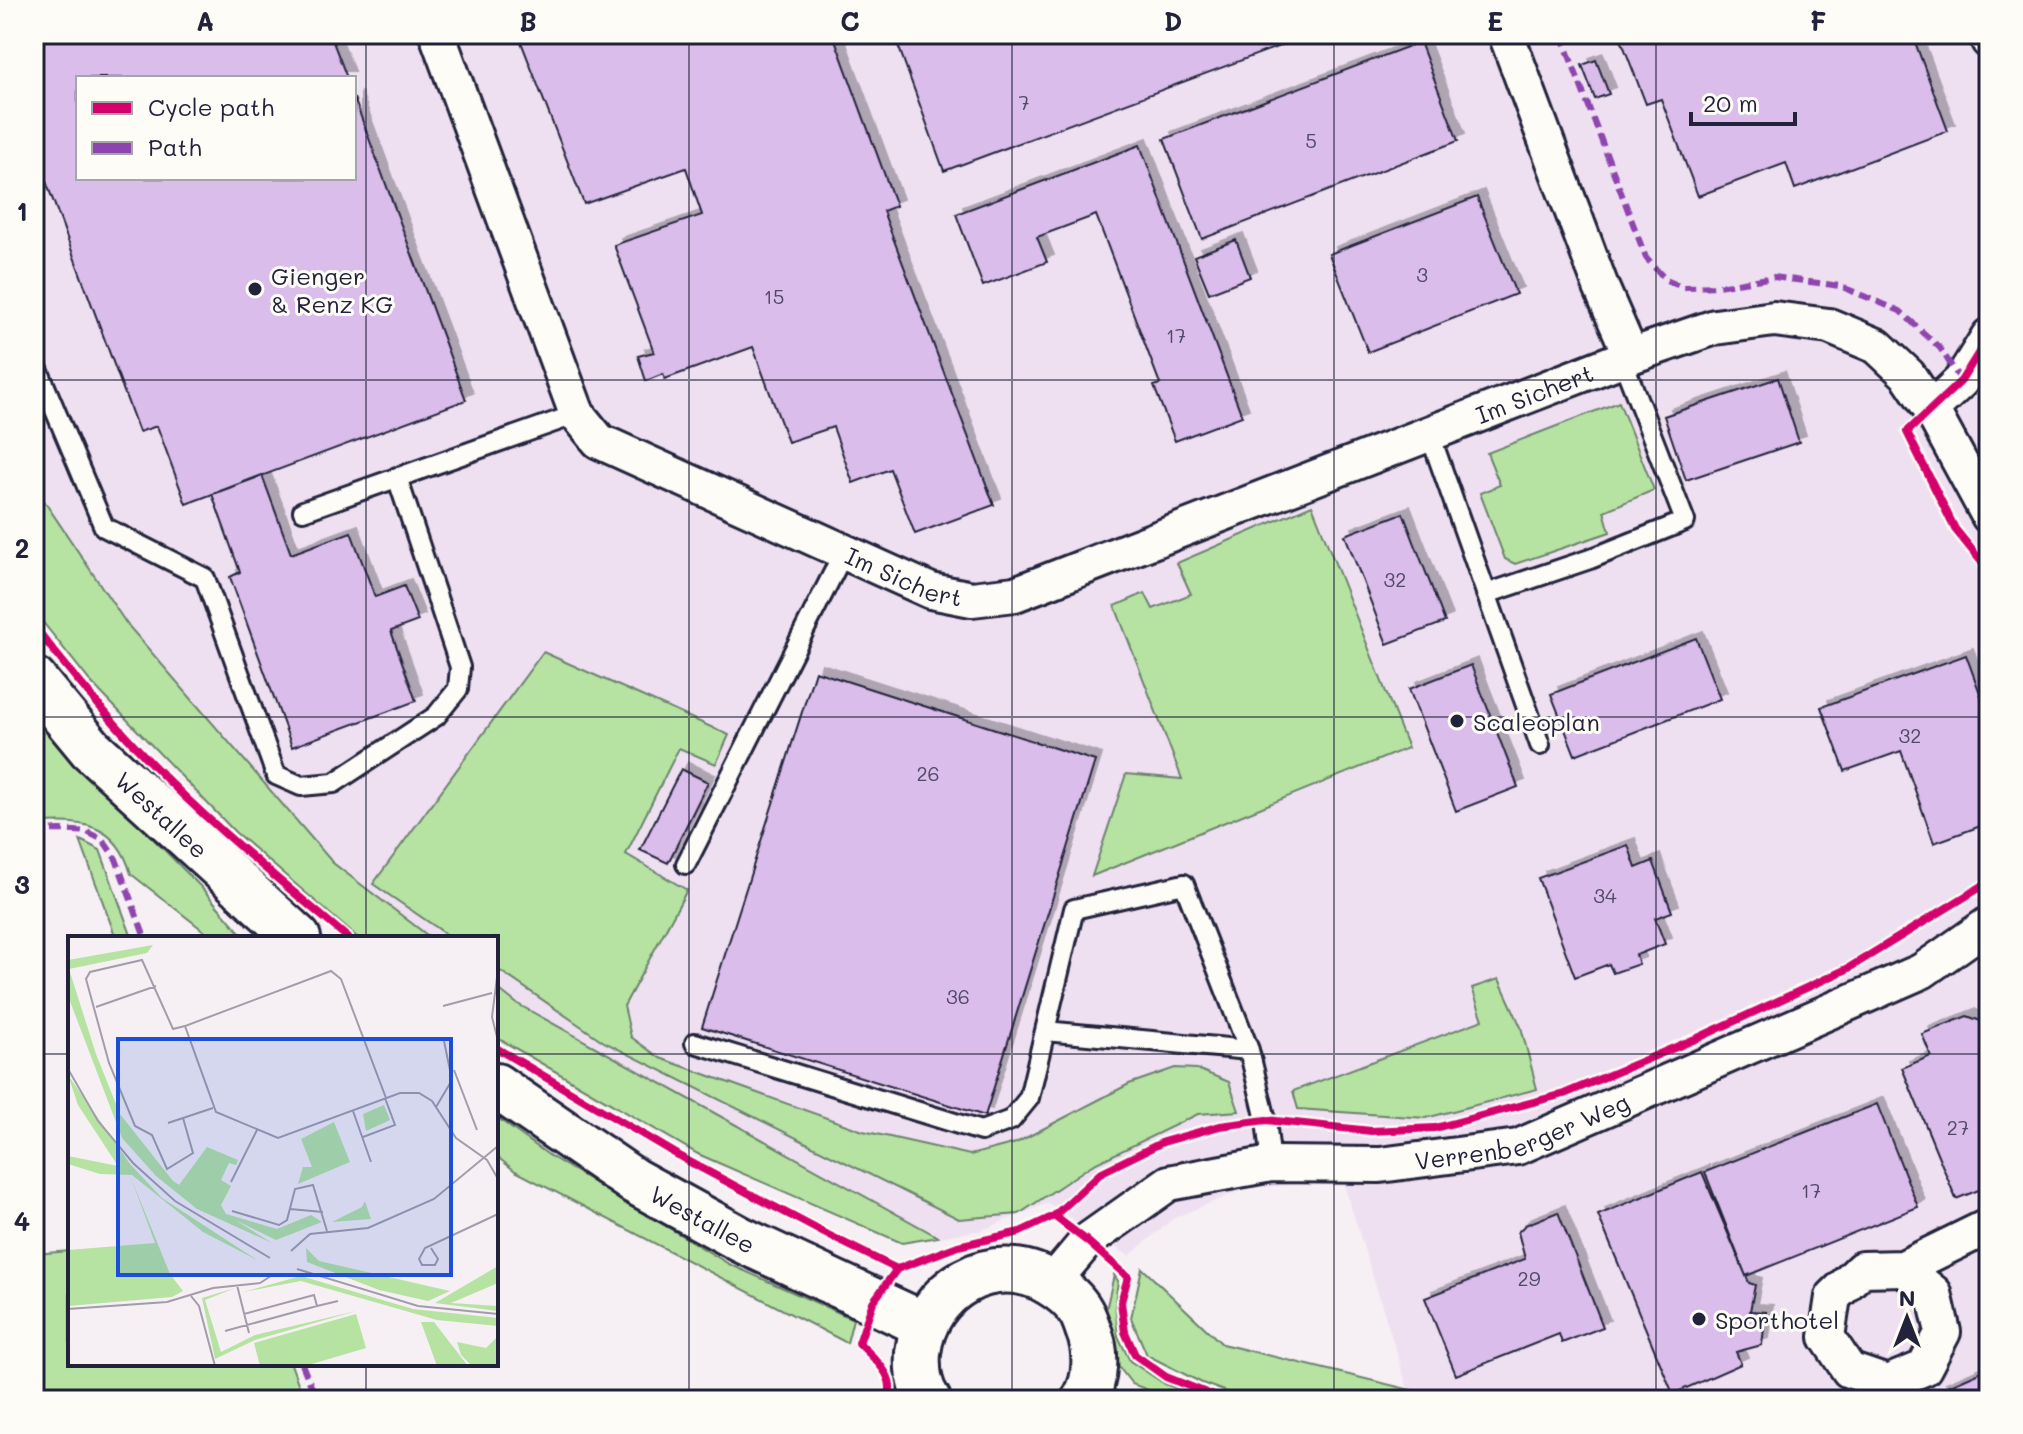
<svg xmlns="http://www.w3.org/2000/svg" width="2023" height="1434" viewBox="0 0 2023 1434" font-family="Mali,sans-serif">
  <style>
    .built { fill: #eee0f1; fill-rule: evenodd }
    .green { fill: #b6e3a1; stroke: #6c826e; stroke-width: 2 }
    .building { fill: #dabdea; stroke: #22223b; stroke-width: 2; filter: url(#shadow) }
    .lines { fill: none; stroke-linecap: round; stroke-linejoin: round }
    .service-casing { stroke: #22223b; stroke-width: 24 }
    .minor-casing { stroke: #22223b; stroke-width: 40 }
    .secondary-casing { stroke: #22223b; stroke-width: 50 }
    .service { stroke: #fdfcf7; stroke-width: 18 }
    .minor { stroke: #fdfcf7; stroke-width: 34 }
    .secondary { stroke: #fdfcf7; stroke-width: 44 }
    .quiet { stroke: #8e44ad; stroke-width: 6; stroke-dasharray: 12 6; stroke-linecap: butt }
    .cycleway-casing { stroke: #fdfcf7; stroke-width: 13 }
    .cycleway { stroke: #d6006c; stroke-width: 8 }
    .grid { fill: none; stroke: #22223b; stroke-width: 2; stroke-opacity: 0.55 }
    .poi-dot { fill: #22223b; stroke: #fdfcf7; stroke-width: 3 }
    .labels { text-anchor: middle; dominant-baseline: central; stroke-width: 6; stroke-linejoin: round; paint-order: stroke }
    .number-label { font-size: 20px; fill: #504967 }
    .poi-label { font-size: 24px; fill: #22223b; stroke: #fdfcf7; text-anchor: start }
    .street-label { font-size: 24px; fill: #22223b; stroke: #fdfcf7 }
    .inset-road { fill: none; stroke: #a19daa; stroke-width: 2 }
    .view { fill: #1d4ed8; fill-opacity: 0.15; stroke: #1d4ed8; stroke-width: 4 }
    .inset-edge { fill: none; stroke: #22223b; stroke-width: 4 }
    .neatline { fill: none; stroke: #22223b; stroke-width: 3 }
    .grid-label { font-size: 26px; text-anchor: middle; font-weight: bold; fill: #22223b }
  </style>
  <defs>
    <filter id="shadow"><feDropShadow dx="7" dy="-7" stdDeviation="0" flood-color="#0004"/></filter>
  </defs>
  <rect width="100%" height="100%" fill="#f6eff4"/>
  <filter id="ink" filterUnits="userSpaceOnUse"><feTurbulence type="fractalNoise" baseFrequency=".0125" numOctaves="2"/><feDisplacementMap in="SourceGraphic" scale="16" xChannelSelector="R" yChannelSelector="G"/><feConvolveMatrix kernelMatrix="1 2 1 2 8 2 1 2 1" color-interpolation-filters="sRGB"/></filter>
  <g filter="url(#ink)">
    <!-- built -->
    <path class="built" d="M34 34H1989V1400H1452L1408 1389 1343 1181 1247 1188 1174 1218 1129 1256 1048 1203 982 1230 938 1237 516 1003 496 987V938H431L333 863 126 623 34 486ZM78 78H354V178H78Z"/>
    <!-- green -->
    <path class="green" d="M1619 402 1654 490 1604 511 1610 532 1515 564 1505 559 1480 493 1500 485 1487 453Z
      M34 486 126 623 333 863 431 938H358L235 832 89 680 34 611Z
      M1312 505 1408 748 1092 876 1126 774 1182 779 1115 606 1145 593 1153 609 1191 594 1177 563Z
      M543 652 729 735 716 764 679 748 626 854 687 890 624 1006 631 1037 660 1058 863 1131 970 1155 1016 1143 1129 1084 1175 1068 1197 1069 1229 1082 1239 1111 1198 1114 1092 1165 1019 1214 959 1219 604 1042 496 968V938H452L373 884Z
      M34 715 73 758 201 887 245 938H213L131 874C117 823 81 819 34 824Z
      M80 840 100 850 132 938H116Z
      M1499 979 1521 1027 1537 1089 1426 1118 1298 1109 1293 1091 1483 1020 1472 988Z
      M496 987 516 1003 938 1237 902 1243 698 1154 496 1037Z
      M496 1117 550 1156 729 1264 853 1319 847 1343 515 1171 496 1156Z
      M70 1251V1364H291L304 1400H34V1254Z
      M1142 1268 1222 1344 1452 1400H1248L1202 1383 1147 1355 1131 1318Z
      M1114 1275 1118 1281 1115 1302 1118 1336 1130 1361 1165 1384 1206 1400H1175L1132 1384 1112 1358 1104 1319Z"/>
    <!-- building -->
    <path class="building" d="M34 34H330L347 78H78V178H354V98L466 400 186 504 157 426 139 432 34 149Z
      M518 34H833L896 206 883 211 994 505 915 534 890 469 853 483 833 427 788 442 753 347 665 379 663 374 646 381 638 356 654 352 614 245 702 215 686 168 584 204Z
      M894 34H1312L944 171Z
      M1619 34H1912L1948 131 1795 189 1786 163 1698 196 1661 99 1646 104Z
      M1420 42 1458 141 1202 239 1164 139Z
      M1596 60 1609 94 1595 99 1582 65Z
      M1140 145 1242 416 1175 441 1154 386 1160 384 1096 215 1037 237 1047 262 983 286 956 214Z
      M1477 197 1516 294 1368 352 1329 254Z
      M1236 240 1250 277 1209 293 1194 256Z
      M1778 378 1799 442 1686 480 1664 416Z
      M262 475 291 554 351 532 375 597 404 586 418 621 391 631 416 701 292 747 230 577 240 572 212 494Z
      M1403 513 1445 622 1387 644 1345 535Z
      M1696 638 1720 699 1575 755 1551 694Z
      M1966 655 1989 718V823L1934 843 1901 751 1845 771 1821 707Z
      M1471 665 1518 787 1456 811 1409 689Z
      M815 671 1095 761 985 1116 702 1027Z
      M681 769 708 782 668 863 640 850Z
      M1628 845 1636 868 1653 861 1672 912 1655 918 1665 944 1636 955 1639 964 1613 973 1609 964 1575 977 1538 878Z
      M1967 1016 1989 1024V1186L1956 1199 1902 1068 1931 1056 1922 1034Z
      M1877 1104 1918 1207 1746 1276 1705 1172Z
      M1702 1172 1749 1283 1755 1285 1750 1311 1766 1312 1762 1345 1736 1352 1741 1364 1673 1394 1598 1215Z
      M1558 1212 1603 1327 1562 1343 1559 1334 1456 1375 1425 1298 1525 1259 1518 1232 1525 1225Z
      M1989 1368V1400H1944L1939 1390Z"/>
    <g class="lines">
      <defs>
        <path id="service" d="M34 360 104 527 205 578 276 775 301 786 334 783 436 716 458 689 460 667 397 477
          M1429 432 1540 745
          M303 511 577 414
          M1486 594 1590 559 1685 521 1622 359
          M686 864 844 552
          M1045 1031 1249 1050
          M695 1043 981 1131 1011 1120 1029 1098 1074 909 1184 884 1249 1050 1266 1120 1271 1164"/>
        <g id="minor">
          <path id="s1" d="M437 34 577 414 599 441 931 591 972 599 1015 594 1622 359 1715 327 1774 319 1829 326 1877 346 1908 375 1931 409 1989 516"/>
          <path d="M1506 34 1601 287 1631 356"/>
          <path d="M1986 34 1989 41"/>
          <path d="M1931 409 1961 381 1989 336"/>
          <path d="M1903 1268 1934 1293 1943 1332 1924 1368 1887 1383 1849 1370 1827 1337 1833 1297 1862 1269 1903 1268 1989 1226"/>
          <path id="s2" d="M1051 1284 1087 1241 1169 1183 1271 1164 1380 1165 1518 1147 1922 971 1989 924"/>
        </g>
        <g id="secondary">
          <path id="s3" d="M34 680 91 749 298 938"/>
          <path id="s4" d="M496 1086 634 1181 742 1240 925 1325"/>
          <path d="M928 1400C919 1387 917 1368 918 1353 925 1289 993 1249 1050 1283 1062 1290 1074 1300 1081 1312 1084 1317 1086 1323 1088 1329 1097 1350 1097 1380 1084 1400"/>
        </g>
      </defs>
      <!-- service casing -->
      <use href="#service" class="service-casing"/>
      <!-- minor casing -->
      <use href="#minor" class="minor-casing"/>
      <!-- secondary casing -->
      <use href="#secondary" class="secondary-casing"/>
      <!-- service -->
      <use href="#service" class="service"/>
      <!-- minor -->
      <use href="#minor" class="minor"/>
      <!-- secondary -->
      <use href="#secondary" class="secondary"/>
      <!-- quiet -->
      <path class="quiet" d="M1561 34 1646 258 1666 280 1682 287 1718 286 1774 277 1840 286 1900 311 1940 348 1961 381
        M34 831 61 830 87 832 103 840 116 859 145 938
        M302 1364 317 1400"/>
      <defs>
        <path id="cycleway" d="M1989 336 1961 381 1907 432 1955 529 1989 571
          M34 626C71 673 109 719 150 762 211 826 281 881 348 938
          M496 1048 688 1161 824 1233 897 1269
          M1054 1216 1087 1241 1128 1277 1121 1302 1125 1332 1135 1355 1166 1377 1224 1400
          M887 1400C899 1377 873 1358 859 1343L873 1302 897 1269 958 1246 1020 1232 1054 1216 1102 1172 1163 1142 1220 1126 1266 1120 1371 1131 1435 1128 1564 1094 1700 1037 1847 969 1989 882"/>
      </defs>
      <!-- cycleway casing -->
      <use href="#cycleway" class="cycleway-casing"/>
      <!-- cycleway -->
      <use href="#cycleway" class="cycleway"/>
    </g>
  </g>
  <!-- grid -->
  <path class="grid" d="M366 34V938M689 34V1400M1012 34V1400M1334 34V1400M1656 34V1400M34 380H1989M34 717H1989M34 1054H70M496 1054H1989M366 1364V1400"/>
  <!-- markers -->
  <g class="poi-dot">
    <circle cx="255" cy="289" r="8"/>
    <circle cx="1457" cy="721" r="8"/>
    <circle cx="1699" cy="1319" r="8"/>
  </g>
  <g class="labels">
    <!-- number labels -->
    <g class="number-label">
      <text x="1024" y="102">7</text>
      <text x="1311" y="140">5</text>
      <text x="1422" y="274">3</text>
      <text x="774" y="296">15</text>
      <text x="1176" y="335">17</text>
      <text x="1395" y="579">32</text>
      <text x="1910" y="735">32</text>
      <text x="928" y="773">26</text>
      <text x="1605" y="895">34</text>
      <text x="958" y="996">36</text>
      <text x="1958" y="1127">27</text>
      <text x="1811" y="1190">17</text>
      <text x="1529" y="1278">29</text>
    </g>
    <!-- poi labels -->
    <g class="poi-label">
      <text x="271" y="275">Gienger<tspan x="271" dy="28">&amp; Renz KG</tspan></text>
      <text x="1473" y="721">Scaleoplan</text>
      <text x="1715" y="1319">Sporthotel</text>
    </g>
    <!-- street labels -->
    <g class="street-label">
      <text stroke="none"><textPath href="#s1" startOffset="1446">Im Sichert</textPath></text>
      <text stroke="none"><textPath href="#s1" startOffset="774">Im Sichert</textPath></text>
      <text stroke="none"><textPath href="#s3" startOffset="186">Westallee</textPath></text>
      <text stroke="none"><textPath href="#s2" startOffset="516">Verrenberger Weg</textPath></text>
      <text stroke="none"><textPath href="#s4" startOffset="246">Westallee</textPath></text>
    </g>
  </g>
  <!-- overview -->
  <g transform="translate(68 936)">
    <rect width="430" height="430" fill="#f6eff4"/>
    <path d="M85 9 79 17 1 33 28 118 52 178 105 245 204 307 129 273 88 240 54 202 0 60V24ZM0 139 62 228 94 262 189 324 135 296 64 239 32 238 0 228V220L50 230 10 169ZM316 169 322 184 298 195 295 178ZM266 186 282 226 230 248 235 231H244L233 203ZM139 211 170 224 168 229 161 227 153 244 163 250 153 269 158 278 209 293 243 279 254 286 208 304 149 275 111 249ZM63 242 102 338 115 355 104 361 0 370V314L87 307ZM297 265 303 283 264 286 294 271ZM238 312 251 325 382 355 360 365 311 354 239 326ZM430 330V347L383 367 430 370V375L367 367ZM233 340 345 373 430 382V390L369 384 233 345 175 356ZM167 352 137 364 153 416 187 399 288 375 187 404 147 423 134 362ZM288 378 298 412 237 430H192L186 407ZM353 386H366L400 430H369ZM430 400V430H404L393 419 389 406 418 412Z" fill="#b6e3a1"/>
    <path class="inset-road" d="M430 33 424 81 430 105M375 70 424 57M28 71 88 50M0 133 30 185 65 227 107 265 202 322M386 134 409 194M318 162 273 43 263 35 117 90 148 176 210 202 332 157H351L364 165 388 202 419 224 430 243M368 171 384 144 376 105M285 175 303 226M115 182 125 217 99 233 84 199 67 190 41 127 18 43 22 36 74 24 105 93 117 90M100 187 145 172M295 201 327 189 317 162M163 246 189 194M222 273 255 276M164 275 211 289 219 284 227 253 245 249 259 295M363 312 370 323 367 329H354L351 323 357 312 430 278M223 315 242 298 300 292 366 263 430 210M229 333 350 370 430 378M169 349 181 397M123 360 131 370 147 430M0 373 99 366 145 352 192 347 206 338M176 378 246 359 249 370 270 365M157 395 249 370"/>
    <path class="view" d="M50 103H383V339H50Z"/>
    <rect width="430" height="430" class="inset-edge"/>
  </g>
  <!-- margin -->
  <rect width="2023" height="1434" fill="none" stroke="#fdfcf7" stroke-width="88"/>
  <!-- legend -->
  <rect x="76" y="76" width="280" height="104" fill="#fdfcf7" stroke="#a5a5ac" stroke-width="2"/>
  <rect x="92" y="102" width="40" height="12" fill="#d6006c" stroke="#a5a5ac" stroke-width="2"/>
  <text x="148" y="116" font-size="24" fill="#22223b">Cycle path</text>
  <rect x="92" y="142" width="40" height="12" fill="#8e44ad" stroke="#a5a5ac" stroke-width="2"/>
  <text x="148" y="156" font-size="24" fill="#22223b">Path</text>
  <!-- north arrow -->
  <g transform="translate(1907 1318)" stroke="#fdfcf7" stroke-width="6" paint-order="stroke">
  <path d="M0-6L14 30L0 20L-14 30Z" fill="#22223b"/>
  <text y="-12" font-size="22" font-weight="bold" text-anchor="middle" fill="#22223b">N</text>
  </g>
  <!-- scale -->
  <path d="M1691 112v12h104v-12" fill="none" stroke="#22223b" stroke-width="4"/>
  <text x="1703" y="112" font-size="24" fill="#22223b" stroke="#fdfcf7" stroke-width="6" paint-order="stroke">20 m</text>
  <rect x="44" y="44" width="1935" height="1346" class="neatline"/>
  <g class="grid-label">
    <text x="205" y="31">A</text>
    <text x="528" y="31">B</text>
    <text x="850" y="31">C</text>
    <text x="1173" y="31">D</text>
    <text x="1495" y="31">E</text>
    <text x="1818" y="31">F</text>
    <text x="22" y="221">1</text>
    <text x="22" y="558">2</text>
    <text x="22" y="894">3</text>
    <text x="22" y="1231">4</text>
  </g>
</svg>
